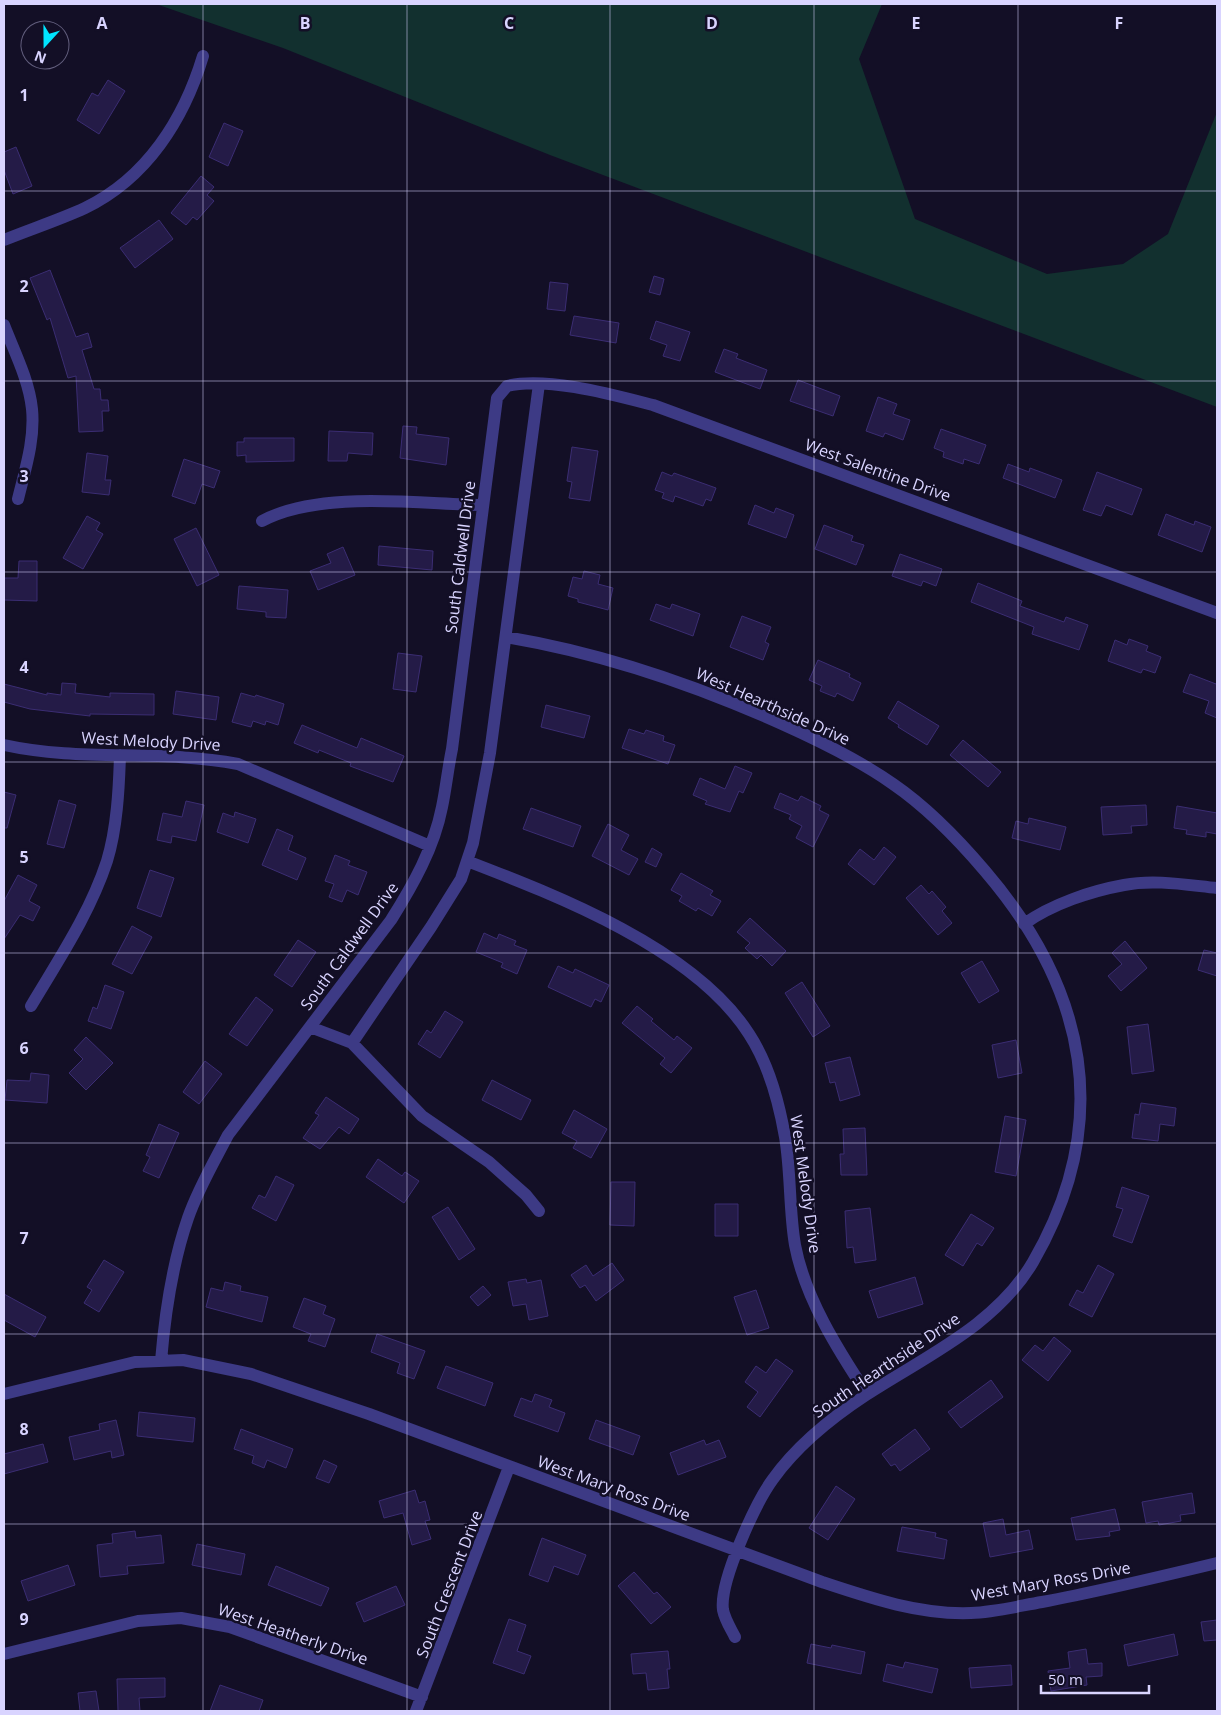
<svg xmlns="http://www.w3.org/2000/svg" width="1221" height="1715" viewBox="0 0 1221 1715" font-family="'Open Sans',sans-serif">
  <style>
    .green { fill: #12302f }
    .building { fill: #241b47; stroke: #3b2d73 }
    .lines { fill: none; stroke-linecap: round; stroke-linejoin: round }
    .minor { stroke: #3d3a85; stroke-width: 12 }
    .grid { fill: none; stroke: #d9d4ff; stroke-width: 1; stroke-opacity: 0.55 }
    .labels { text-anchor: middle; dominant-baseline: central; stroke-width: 5; stroke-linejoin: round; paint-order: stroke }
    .street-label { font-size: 16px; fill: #d9d4ff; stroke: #130f26 }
    .grid-label { font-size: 16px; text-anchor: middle; font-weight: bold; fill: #d9d4ff; stroke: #130f26; stroke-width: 5; stroke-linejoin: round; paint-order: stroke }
  </style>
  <rect width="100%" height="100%" fill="#130f26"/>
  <!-- green -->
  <path class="green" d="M156 4H882L859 59 915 219 1047 274 1123 264 1168 234 1217 112V407L550 155 283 48Z"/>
  <!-- building -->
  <path class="building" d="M108 80 125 91 99 134 77 120 92 93 98 96Z
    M224 123 243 131 228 166 209 157Z
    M16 147 32 186 13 194 4 170V152Z
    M201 176 214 187 207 195 214 201 197 220 193 217 186 225 171 213Z
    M159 220 173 239 135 268 120 248Z
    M50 270 76 337 88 333 92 347 82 350 94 389H100L101 400H108L109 411H102L103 431 79 432 76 376 68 378 50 318 47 320 30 278Z
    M654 276 664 279 660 295 649 292Z
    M550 282 568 284 565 311 547 309Z
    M574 316 619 323 616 343 570 335Z
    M656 321 690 332 680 361 663 356 667 345 650 339Z
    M724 349 738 354 736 358 767 370 760 389 715 372Z
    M798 380 840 396 833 416 790 401Z
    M878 397 897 404 893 414 910 420 903 440 885 433 883 437 866 431Z
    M403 426 417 427 416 434 449 438 446 465 400 458Z
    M941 429 986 445 979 464 964 459 963 464 943 457 944 452 934 448Z
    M329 431 373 433 372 455 348 453 347 461H328Z
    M244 438H294V461L246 462V455L237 456V442H244Z
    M572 447 598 451 590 501 569 498 572 482 567 481Z
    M87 453 108 456 105 480H111L109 495 82 492Z
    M184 459 220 471 214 488 202 484 195 504 172 496Z
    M1008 464 1029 472 1030 468 1062 480 1055 498 1003 478Z
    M662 472 672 476 674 473 716 488 711 501 706 499 703 506 675 496 673 502 662 498 664 493 655 490Z
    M1097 472 1142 489 1132 515 1106 505 1101 516 1083 510Z
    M755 505 774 513 776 508 794 515 786 538 748 524Z
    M1166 514 1194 525 1195 521 1211 527 1202 552 1158 535Z
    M87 516 100 523 96 530 103 534 83 569 63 558Z
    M824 525 853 536 851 541 864 545 856 565 815 549Z
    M196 528 219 575 197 586 174 539Z
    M379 546 433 551 432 570 378 565Z
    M343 547 355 575 318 590 310 571 331 563 327 554Z
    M900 554 942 569 936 586 923 581 921 586 892 576Z
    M19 561H37V601L4 600V578H18Z
    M584 571 600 575 598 584 613 588 608 610 578 602V599L568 596 573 577 582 579Z
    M978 583 1022 601 1020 606 1064 622 1066 617 1088 625 1079 650 1032 634 1034 627 971 602Z
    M239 586 288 590 286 618 266 617V612L237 609Z
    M656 604 670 609 672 604 700 614 693 636 650 620Z
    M742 616 771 627 765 642 769 644 763 660 730 647Z
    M1129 639 1148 646 1146 651 1161 657 1155 673 1143 669 1141 673 1108 661 1115 640 1127 645Z
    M398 653 422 656 416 692 393 689Z
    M818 660 850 674 849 677 861 683 853 701 837 693 835 697 820 691 822 686 809 680Z
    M1190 674 1216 684 1217 682V718L1205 713 1209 701 1183 692Z
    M62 683 76 684 75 693 110 697V693L154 694V715L90 714V716L30 709 4 702V684L47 695V693L61 695Z
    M176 691 219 697 216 720 173 714Z
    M241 693 255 697 256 695 284 704 278 725 266 721 265 725 253 721 251 727 232 722Z
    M898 701 939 726 927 745 898 727 899 725 888 718Z
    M546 705 590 716 584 738 541 727Z
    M302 725 357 748 361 738 404 756 393 782 350 766 351 763 319 750 318 753 294 743Z
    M629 729 644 734 646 730 664 736 663 741 675 745 668 764 622 748Z
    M963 740 1001 772 988 787 950 755Z
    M735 766 752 773 743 793 739 791 730 812 705 804 707 801 693 795 700 778 725 789Z
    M4 792 16 795 7 828H4Z
    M780 793 798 801 801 796 821 806 819 810 829 815 813 847 796 838 802 826 789 819 791 815 774 808Z
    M59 800 76 805 64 848 47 844Z
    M186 801 204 805 196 841 172 836 171 843 157 840 163 813 182 817Z
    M1146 805 1147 825 1131 826 1132 833 1103 835 1101 807Z
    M1177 806 1217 813V834L1206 832V837L1186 834 1187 830 1174 828Z
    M531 808 581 826 573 847 523 829Z
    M235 812 256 819 248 843 217 832 223 813 234 817Z
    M1029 818 1066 827 1060 850 1012 838 1016 821 1028 824Z
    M608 824 629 835 621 850 638 859 629 875 592 856Z
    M277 829 293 836 288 850 306 858 297 880 262 865Z
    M884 847 896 857 874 885 848 864 860 849 874 860Z
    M652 848 662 854 656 867 645 862Z
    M335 855 350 861 348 865 367 872 358 895 347 890 342 902 329 897 334 884 325 881Z
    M150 870 174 878 161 917 137 908Z
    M681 873 713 891 710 895 721 901 712 916 698 908 696 911 679 901 682 896 671 890Z
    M18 875 37 885 29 901 40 907 33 921 20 915 4 939V901Z
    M921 885 929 894 932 891 946 907 942 911 952 923 938 935 906 898Z
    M750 918 786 951 772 966 761 955 757 959 745 948 750 943 737 932Z
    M132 926 152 937 132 974 112 964Z
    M484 933 497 939 499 934 516 941 514 945 527 950 517 974 501 967 503 963 476 952Z
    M298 940 316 952 292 987 274 975Z
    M1125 941 1147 968 1121 991 1108 976 1122 964 1112 953Z
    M1204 950 1217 953V976L1198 970Z
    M982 961 999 991 979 1003 961 973Z
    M558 966 573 973 575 969 609 985 601 1002 595 999 591 1007 548 987Z
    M802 982 830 1026 813 1037 785 993Z
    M105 985 124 992 111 1029 88 1021 93 1007 97 1009Z
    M256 997 273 1010 247 1046 229 1034Z
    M637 1006 653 1019 651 1021 674 1040 677 1036 692 1048 671 1073 660 1064 665 1058 622 1023Z
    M445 1011 463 1022 440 1058 418 1044 427 1030 431 1033Z
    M1148 1024 1154 1071 1132 1074 1127 1027Z
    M86 1037 113 1063 86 1090 69 1073 83 1059 74 1050Z
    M1016 1040 1022 1073 998 1078 992 1045Z
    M850 1057 860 1095 840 1101 835 1082 830 1083 825 1063Z
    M205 1061 222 1074 199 1104 183 1092Z
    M31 1073 49 1075 47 1103 5 1100 7 1080 30 1081Z
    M492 1080 531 1100 521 1120 482 1100Z
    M326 1097 359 1119 349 1134 339 1127 320 1149 303 1138 319 1115 315 1113Z
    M1141 1103 1176 1108 1174 1126 1160 1124 1158 1141 1132 1138 1135 1114 1139 1115Z
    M574 1110 607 1129 591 1158 573 1148 577 1141 562 1133Z
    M1005 1116 1026 1120 1016 1176 995 1172Z
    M159 1124 179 1133 159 1178 143 1171 150 1157 146 1155Z
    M865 1128 867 1175H841L840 1154H844L843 1129Z
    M378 1159 402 1176 405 1172 419 1181 404 1203 366 1177Z
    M276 1176 294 1185 276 1221 252 1208 259 1195 265 1198Z
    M611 1182H635L634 1226 610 1225Z
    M1122 1187 1149 1196 1132 1243 1113 1236 1123 1209 1116 1207Z
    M715 1204H738V1236H715Z
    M448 1207 475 1249 459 1260 432 1217Z
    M870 1208 876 1260 855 1263 853 1247 847 1248 845 1211Z
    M971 1214 994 1228 982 1246 977 1243 963 1266 945 1255Z
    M104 1260 124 1272 99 1312 84 1303 92 1290 87 1287Z
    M612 1263 624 1280 596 1301 585 1285 580 1288 571 1275 586 1265 593 1276Z
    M1098 1265 1114 1274 1092 1317 1069 1305 1077 1290 1083 1293Z
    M915 1277 923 1304 878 1318 869 1291Z
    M526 1279 527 1283 541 1280 548 1316 529 1320 526 1304 513 1306 508 1282Z
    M225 1282 241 1286 240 1291 268 1297 262 1322 206 1307 211 1288 223 1291Z
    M483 1286 491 1295 478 1306 470 1297Z
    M756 1290 769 1328 747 1335 734 1297Z
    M4 1294 46 1317 35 1337 4 1320Z
    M304 1298 326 1306 323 1314 335 1319 325 1347 308 1341 311 1334 293 1327Z
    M377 1334 425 1351 414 1379 397 1373 400 1363 371 1352Z
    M1054 1337 1071 1351 1048 1381 1022 1360 1035 1345 1043 1351Z
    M776 1359 793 1371 760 1417 747 1407 758 1392 745 1382 756 1366 766 1373Z
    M446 1366 493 1383 485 1406 437 1388Z
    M991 1380 1003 1397 961 1428 948 1412Z
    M535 1394 552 1400 549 1407 565 1413 558 1432 514 1416 521 1398 532 1402Z
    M139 1412 195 1418 193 1442 137 1436Z
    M116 1420 124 1455 112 1458 111 1451 74 1460 69 1437 100 1430 99 1424Z
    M596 1420 640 1436 633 1455 589 1439Z
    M241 1429 293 1449 286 1468 267 1460 264 1468 252 1463 254 1456 234 1449Z
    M915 1429 930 1449 900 1471 895 1464 891 1466 882 1454Z
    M704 1440 706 1445 719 1440 726 1457 678 1475 670 1453Z
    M43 1444 48 1462 4 1474V1454Z
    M324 1460 337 1466 329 1483 316 1478Z
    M836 1486 855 1499 828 1540 809 1528Z
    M415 1490 419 1503 425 1501 430 1520 425 1521 431 1539 412 1545 403 1513 384 1518 379 1501Z
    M1192 1493 1195 1513 1180 1515 1181 1521 1159 1525 1158 1521 1146 1523 1142 1502Z
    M1115 1509 1120 1530 1109 1532 1110 1536 1076 1540 1071 1518Z
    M1003 1519 1006 1535 1029 1530 1033 1549 990 1557 983 1523Z
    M902 1527 936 1533 935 1537 947 1540 944 1559 897 1551Z
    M135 1531 136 1538 161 1535 164 1563 127 1566 128 1574 100 1577 97 1545 113 1543 112 1534Z
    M542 1538 586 1555 578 1575 554 1566 548 1582 529 1575Z
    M197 1544 245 1554 241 1575 192 1565Z
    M68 1565 75 1585 28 1601 21 1581Z
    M276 1566 329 1588 321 1606 268 1585Z
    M634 1572 654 1594 657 1592 671 1607 651 1624 618 1586Z
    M396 1586 405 1605 364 1622 356 1603Z
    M509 1619 526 1625 517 1651 531 1656 524 1674 493 1663Z
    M1217 1620V1640L1204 1641 1201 1622Z
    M1174 1634 1178 1655 1128 1666 1124 1645Z
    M811 1644 831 1648 832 1645 865 1652 861 1674 807 1663Z
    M1086 1649 1088 1664 1102 1663V1676L1086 1677 1087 1685 1051 1691 1048 1671 1070 1668 1068 1652Z
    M668 1651 670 1669H667L669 1688 648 1690 646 1673 633 1674 631 1654Z
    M905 1662 938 1669 932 1693 883 1681 887 1664 903 1668Z
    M1011 1665 1012 1685 971 1688 969 1668Z
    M165 1678V1697L139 1698 140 1711H118L117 1679Z
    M220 1685 263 1700 259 1711H210Z
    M96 1691 99 1711H80L78 1693Z"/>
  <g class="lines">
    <!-- minor -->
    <path class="minor" d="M4 240C31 229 59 220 85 208 147 178 184 119 203 56
      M4 325C14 351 29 380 32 409 35 440 25 470 18 499
      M262 521C320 490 418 504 483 505
      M506 637C602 653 693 684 782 724 820 741 859 760 893 784 928 808 957 838 985 871 1087 990 1114 1122 1033 1262 996 1325 926 1356 866 1395 831 1418 798 1444 773 1479 756 1502 719 1582 723 1610 725 1620 731 1629 735 1637
      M4 745C81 762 161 749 238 764L430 846
      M467 861C558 896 695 949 749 1034 768 1063 779 1102 785 1137 791 1172 789 1210 795 1245 805 1298 838 1350 867 1394
      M1024 924C1052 904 1091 891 1124 885 1154 879 1187 885 1217 888
      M31 1006C59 959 90 913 107 861 117 828 119 789 120 755
      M310 1027 352 1043 422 1116 489 1162 526 1195 539 1211
      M352 1043 431 927 461 879 473 843 490 753 539 384
      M161 1361C165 1313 172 1264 188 1218 198 1189 214 1162 228 1135L391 920C413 885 434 848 442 807 446 788 448 768 452 749L497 398 507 386C546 376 614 395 653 405L1217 613
      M4 1394 135 1362 183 1360 251 1374 369 1414 822 1582C870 1598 920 1615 971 1613 995 1612 1019 1606 1042 1602 1101 1591 1159 1577 1217 1563
      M4 1654 138 1621 181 1618 230 1627 422 1697
      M416 1711 509 1467"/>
  </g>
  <!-- grid -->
  <path class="grid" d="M203 4V1711M407 4V1711M610 4V1711M814 4V1711M1018 4V1711M4 191H1217M4 381H1217M4 572H1217M4 762H1217M4 953H1217M4 1143H1217M4 1334H1217M4 1524H1217"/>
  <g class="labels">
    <!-- street labels -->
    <g class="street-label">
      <text transform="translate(878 470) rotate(20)">West Salentine Drive</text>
      <text transform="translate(460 557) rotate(-83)">South Caldwell Drive</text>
      <text transform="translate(773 706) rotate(24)">West Hearthside Drive</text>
      <text transform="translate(151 741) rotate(3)">West Melody Drive</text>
      <text transform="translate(349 946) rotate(-54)">South Caldwell Drive</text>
      <text transform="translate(806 1184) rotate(82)">West Melody Drive</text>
      <text transform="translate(886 1365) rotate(-34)">South Hearthside Drive</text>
      <text transform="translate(614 1488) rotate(20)">West Mary Ross Drive</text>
      <text transform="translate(1051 1581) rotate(-10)">West Mary Ross Drive</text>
      <text transform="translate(449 1584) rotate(-69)">South Crescent Drive</text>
      <text transform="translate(293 1634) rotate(19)">West Heatherly Drive</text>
    </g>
  </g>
  <g class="grid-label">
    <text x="102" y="29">A</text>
    <text x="305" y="29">B</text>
    <text x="509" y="29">C</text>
    <text x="712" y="29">D</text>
    <text x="916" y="29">E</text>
    <text x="1119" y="29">F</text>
    <text x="24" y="101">1</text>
    <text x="24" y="292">2</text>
    <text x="24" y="482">3</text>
    <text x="24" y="673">4</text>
    <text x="24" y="863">5</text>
    <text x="24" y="1054">6</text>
    <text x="24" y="1244">7</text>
    <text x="24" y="1435">8</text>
    <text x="24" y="1625">9</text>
  </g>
  <!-- border -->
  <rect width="1221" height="1715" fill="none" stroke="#d9d4ff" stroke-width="10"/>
  <!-- north arrow -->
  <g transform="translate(45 45) rotate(201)"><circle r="24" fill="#130f26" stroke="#625e7d"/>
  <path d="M0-4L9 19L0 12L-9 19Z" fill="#00e5ff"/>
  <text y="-8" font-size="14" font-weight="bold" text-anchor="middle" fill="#d9d4ff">N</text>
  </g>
  <!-- scale -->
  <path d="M1041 1685v8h108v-8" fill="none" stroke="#d9d4ff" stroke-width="2.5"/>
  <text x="1048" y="1685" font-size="15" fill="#d9d4ff" stroke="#130f26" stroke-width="4" paint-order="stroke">50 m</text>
</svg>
